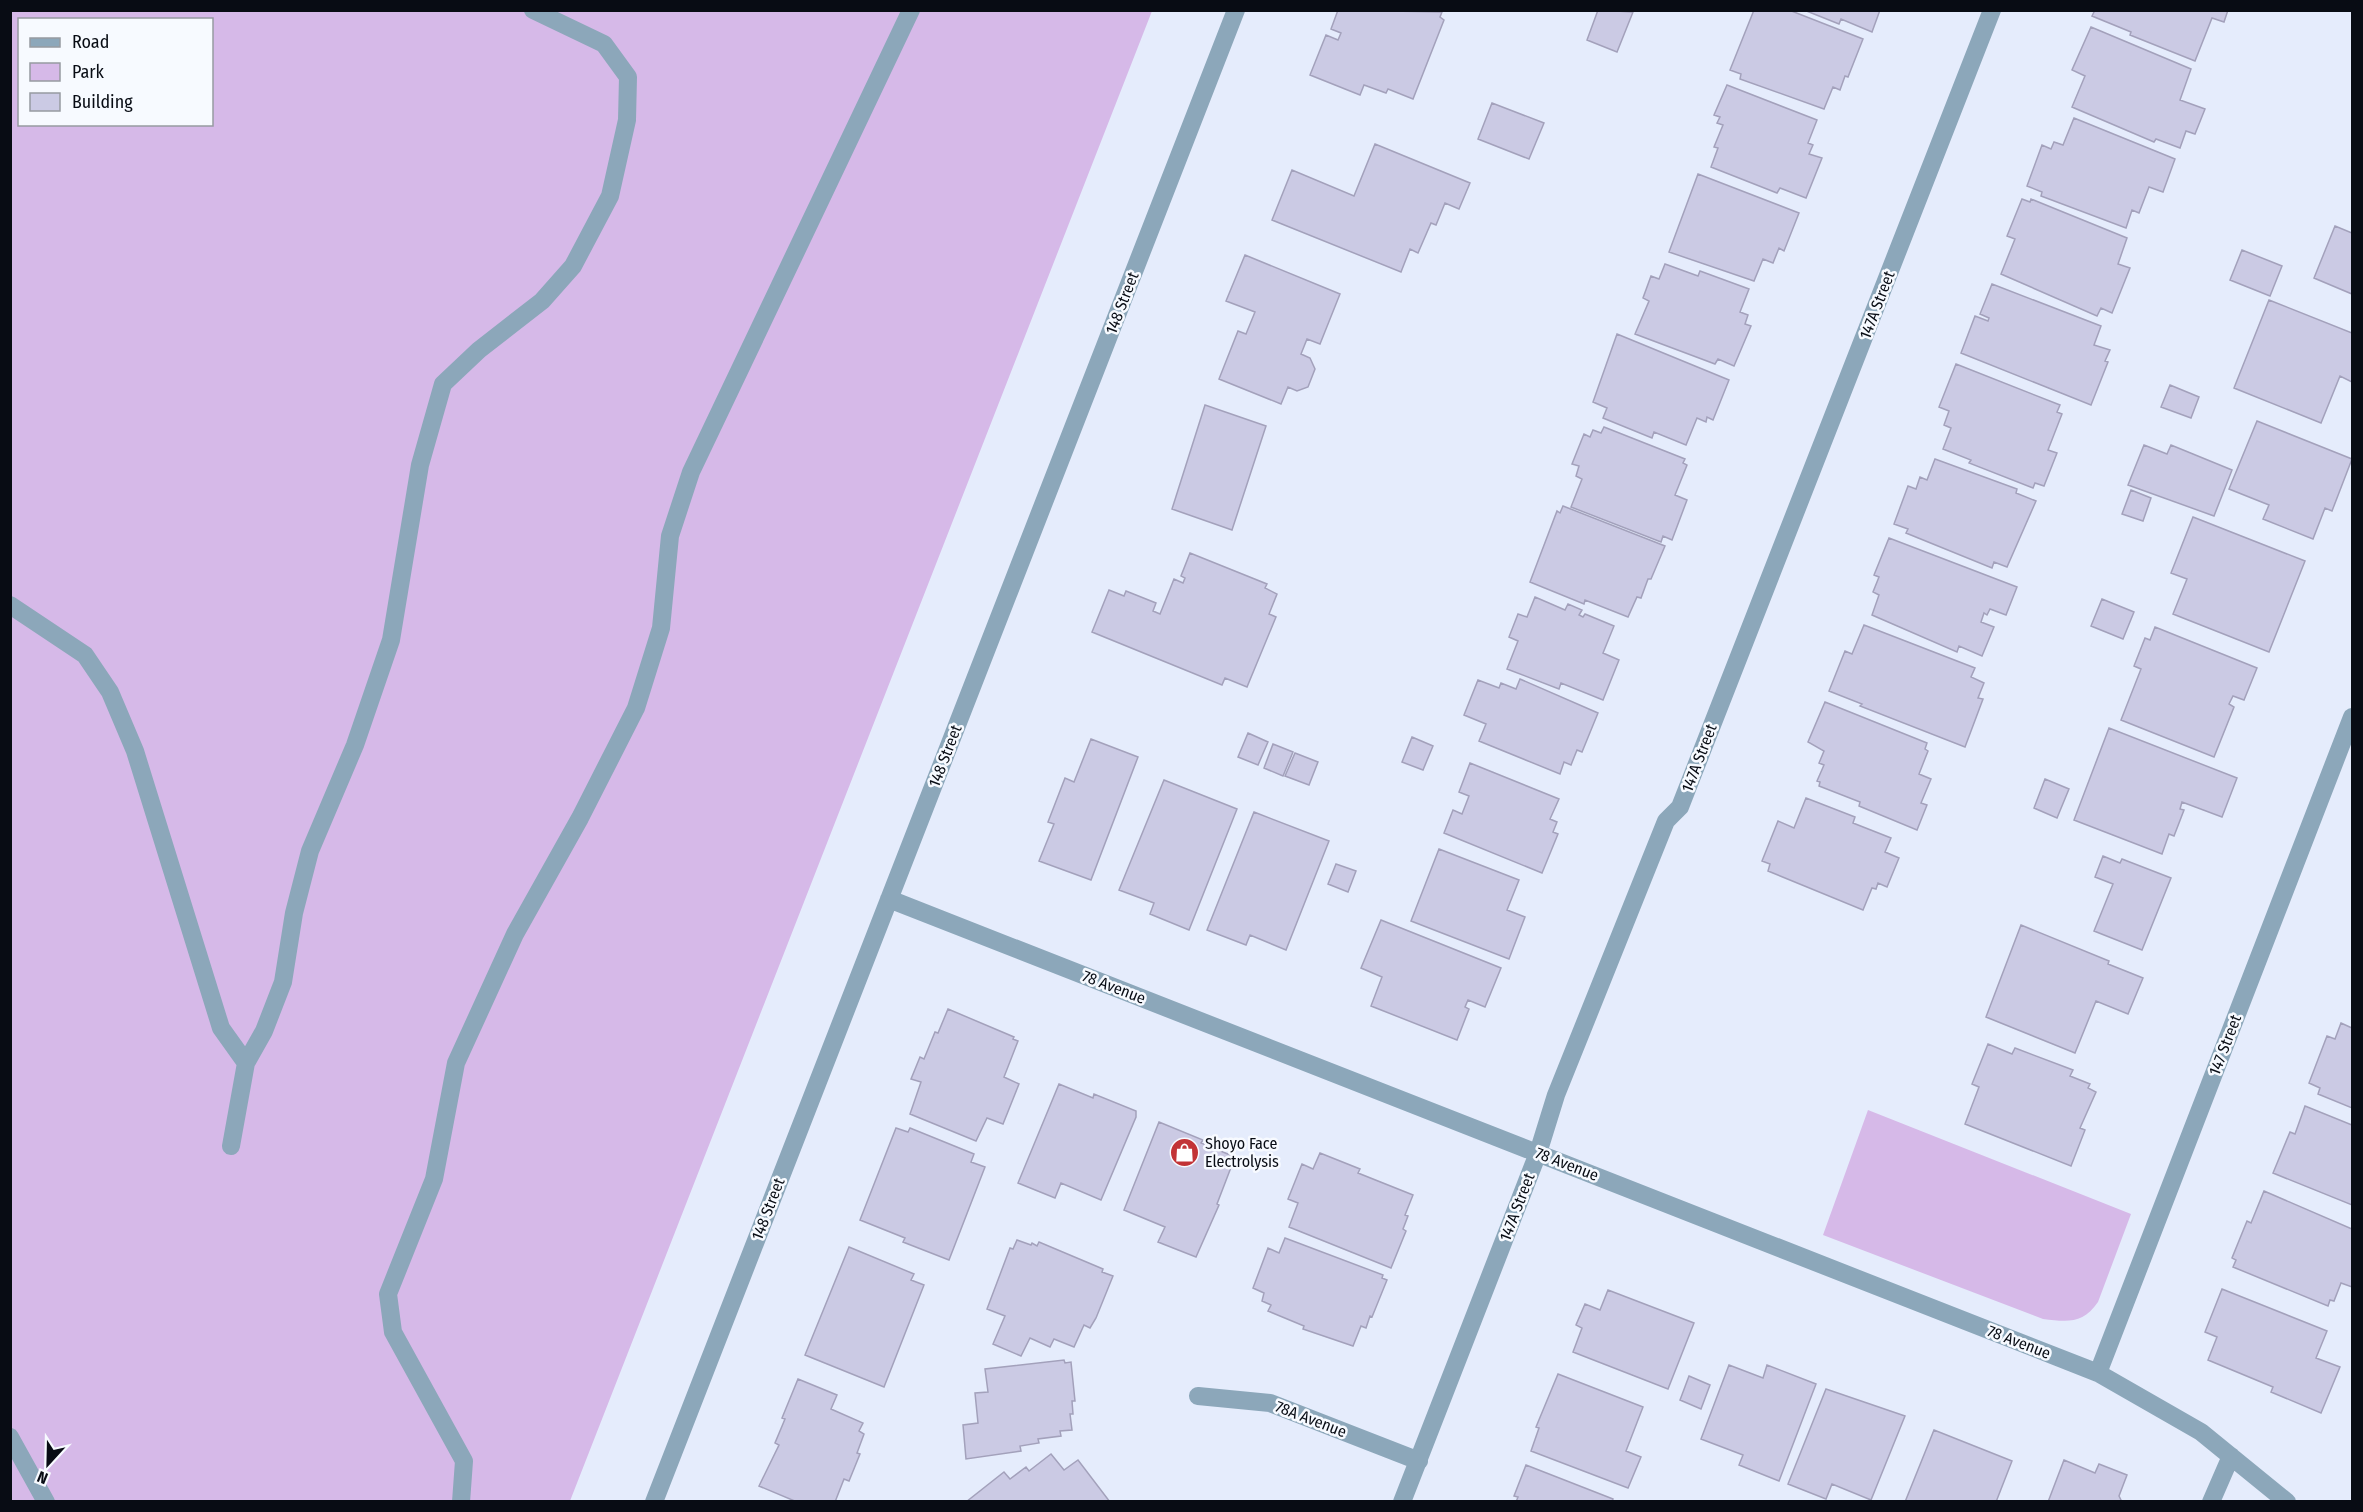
<svg xmlns="http://www.w3.org/2000/svg" width="2363" height="1512" viewBox="0 0 2363 1512" font-family="'Fira Sans Condensed',sans-serif">
  <style>
    .green { fill: #d6b9e8; fill-rule: evenodd }
    .building { fill: #cbcae4; stroke: #a3a1bb; stroke-width: 1.5 }
    .lines { fill: none; stroke-linecap: round; stroke-linejoin: round }
    .lane { stroke: #8ca7ba; stroke-width: 18 }
    .street { stroke: #8ca7ba; stroke-width: 18 }
    .labels { text-anchor: middle; dominant-baseline: central; stroke-width: 5; stroke-linejoin: round; paint-order: stroke }
    .street-label { font-size: 16px; fill: #080c14; stroke: #f7faff }
    .poi-label { font-size: 16px; fill: #080c14; stroke: #f7faff; text-anchor: start }
  </style>
  <rect width="100%" height="100%" fill="#e5ecfc"/>
  <!-- green -->
  <path class="green" d="M10 11H1152L570 1501H11ZM20 20H212V124H20Z
    M1868 1110 2131 1214 2098 1302C2083 1324 2068 1322 2043 1319L1823 1235Z"/>
  <!-- building -->
  <path class="building" d="M1338 10 1442 12 1440 17 1444 20 1413 99 1388 89 1386 93 1364 85 1360 95 1310 75 1326 35 1338 40 1341 33 1331 29Z
    M1598 10 1633 12 1617 52 1587 40Z
    M1754 10H1789L1863 39 1848 77 1845 76 1840 90 1833 87 1824 109 1740 79 1741 74 1730 70Z
    M1804 10H1880L1872 32 1841 19 1839 24Z
    M2095 10H2228L2224 22 2212 18 2195 61 2130 35 2131 32 2092 16Z
    M2091 27 2191 69 2180 100 2205 109 2195 134 2186 131 2180 148 2156 139 2154 142 2072 107 2085 76 2072 70Z
    M1727 85 1817 120 1808 143 1813 145 1809 154 1822 158 1806 198 1780 188 1777 193 1711 167 1718 148 1714 147 1723 125 1717 123 1720 117 1714 115Z
    M1492 103 1544 123 1529 159 1478 139Z
    M2074 118 2175 159 2163 192 2149 187 2139 213 2132 210 2126 228 2041 196 2042 192 2027 186 2042 145 2051 149 2054 142 2063 145Z
    M1375 144 1470 183 1459 209 1445 203 1436 225 1431 223 1418 253 1410 249 1401 272 1272 220 1292 170 1354 196Z
    M1698 174 1799 213 1784 251 1779 248 1773 263 1763 259 1754 281 1669 252Z
    M2022 199 2030 202 2031 199 2127 238 2118 264 2130 268 2112 313 2101 308 2097 316 2001 274 2015 239 2007 236Z
    M2335 226 2352 233V294L2314 278Z
    M2242 250 2282 266 2270 296 2230 280Z
    M1245 255 1340 294 1320 344 1307 339 1301 354 1310 358 1315 369 1308 387 1297 391 1288 387 1281 404 1219 379 1238 331 1246 334 1255 312 1226 301Z
    M1665 264 1698 276 1700 271 1749 289 1740 312 1748 315 1745 324 1751 326 1734 366 1718 359 1715 364 1635 334 1649 301 1643 298 1651 276 1659 279Z
    M1992 284 2101 326 2094 345 2110 350 2105 361 2108 362 2091 405 1961 353 1975 316 1988 321 1989 318 1980 314Z
    M2269 300 2352 333V382L2340 376 2321 423 2234 388Z
    M1617 334 1729 380 1713 420 1707 417 1706 422 1697 418 1686 445 1654 432 1652 438 1603 418 1607 408 1593 402Z
    M1956 364 2060 405 2057 412 2062 414 2048 450 2057 453 2044 486 2035 483 2033 488 1969 463 1971 460 1943 449 1951 428 1944 425 1949 411 1939 407Z
    M2170 385 2199 397 2191 418 2161 407Z
    M1205 405 1266 426 1232 530 1172 509Z
    M2257 421 2352 459 2332 511 2325 508 2313 539 2263 519 2269 505 2229 489Z
    M1604 427 1685 459 1683 463 1687 465 1675 495 1687 500 1672 540 1663 536 1661 542 1571 507 1582 479 1576 476 1579 466 1572 464 1584 434 1590 437 1593 430 1601 433Z
    M2144 445 2167 454 2171 445 2232 470 2214 516 2128 485Z
    M1935 459 2017 489 2016 493 2036 501 2007 567 1994 562 1992 568 1906 533 1908 529 1894 524 1908 486 1916 489 1920 477 1927 480Z
    M2131 490 2151 498 2143 521 2122 514Z
    M1563 506 1665 546 1651 579H1648L1641 598 1637 597 1628 617 1585 600 1584 604 1530 582 1557 511 1560 513Z
    M2193 517 2305 561 2269 652 2173 614 2187 579 2171 573Z
    M1889 538 2017 587 2006 615 1990 609 1987 615 1984 613 1981 622 1994 627 1982 656 1959 646 1957 652 1872 615 1879 595 1873 592 1879 577 1874 575Z
    M1190 553 1267 584 1265 588 1277 594 1269 614 1276 617 1247 687 1225 678 1222 685 1092 632 1109 590 1124 596 1126 591 1156 603 1153 611 1160 614 1174 579 1183 583 1185 578 1181 576Z
    M1535 597 1565 610 1568 604 1582 610 1579 615 1583 617 1585 614 1614 626 1603 653 1619 660 1603 700 1561 683 1559 689 1507 669 1518 641 1509 637 1518 614 1527 617Z
    M2102 599 2134 612 2123 639 2091 626Z
    M1864 625 1975 668 1971 677 1984 683 1978 698 1983 699 1965 747 1860 706 1862 704 1829 691 1845 651 1852 654Z
    M2155 627 2257 668 2244 700 2233 696 2229 704 2234 707 2214 757 2121 720 2141 669 2134 666 2145 638 2150 640Z
    M1520 679 1598 713 1582 752 1577 750 1571 765 1564 762 1560 774 1479 741 1486 724 1464 715 1478 680 1499 688 1501 683 1516 689Z
    M1825 702 1927 743 1925 749 1928 751 1919 774 1931 779 1921 803 1927 805 1917 830 1859 806 1860 802 1819 786 1820 782 1817 781 1824 765 1819 763 1824 751 1808 742Z
    M2109 728 2237 778 2222 817 2182 802 2180 809 2184 810 2174 836 2169 834 2162 854 2074 820Z
    M1248 733 1268 742 1258 765 1238 757Z
    M1412 737 1433 746 1423 770 1402 762Z
    M1091 739 1138 757 1091 880 1039 861 1054 824 1048 822 1065 778 1074 782Z
    M1273 744 1293 752 1283 776 1264 768Z
    M1295 753 1318 762 1309 785 1285 776Z
    M1470 763 1559 799 1550 819 1557 822 1553 832 1558 834 1542 873 1444 833 1453 810 1462 814 1469 796 1459 792Z
    M2045 779 2069 789 2057 818 2034 808Z
    M1164 780 1237 809 1189 930 1150 914 1154 903 1119 890Z
    M1806 798 1855 817 1853 823 1891 838 1885 852 1899 858 1887 887 1878 883 1876 889 1872 888 1863 910 1768 871 1770 864 1762 861 1778 821 1794 828Z
    M1254 812 1329 841 1286 950 1250 935 1246 945 1207 930Z
    M1439 849 1519 880 1507 910 1525 917 1509 959 1411 921Z
    M2103 856 2120 863 2122 859 2171 878 2142 950 2094 931 2113 884 2095 877Z
    M1336 864 1356 871 1348 892 1328 884Z
    M1381 920 1501 968 1485 1007 1468 1000 1465 1007 1469 1009 1457 1040 1371 1006 1382 977 1361 968Z
    M2021 925 2109 961 2108 964 2143 978 2128 1014 2096 1001 2075 1053 1986 1017Z
    M948 1009 1014 1037 1013 1039 1018 1041 1004 1077 1019 1084 1003 1124 987 1118 976 1141 910 1114 921 1082 911 1079 920 1057 924 1059 935 1032 938 1033Z
    M2341 1023 2352 1028V1108L2318 1094 2320 1088 2309 1083 2327 1036 2335 1039Z
    M1988 1044 2012 1054 2015 1048 2073 1070 2070 1076 2090 1084 2088 1088 2096 1092 2080 1128 2085 1130 2071 1166 1965 1124 1979 1087 1972 1084Z
    M1059 1084 1093 1098 1094 1094 1136 1111V1117L1101 1200 1061 1183 1055 1198 1018 1183Z
    M2305 1106 2352 1125V1205L2273 1173 2290 1132 2295 1134Z
    M1159 1122 1203 1140 1201 1143 1235 1157 1217 1204 1219 1205 1196 1257 1158 1242 1165 1227 1124 1210Z
    M896 1128 908 1132 910 1128 974 1154 971 1162 985 1167 949 1260 903 1242 905 1238 860 1220Z
    M1320 1153 1360 1169 1358 1173 1413 1195 1405 1215 1408 1216 1403 1229 1406 1231 1391 1268 1289 1227 1298 1203 1288 1199 1302 1164 1313 1169Z
    M2264 1191 2352 1229V1287L2341 1283 2334 1301 2330 1300 2328 1306 2233 1267 2236 1260 2232 1258 2247 1221 2251 1223Z
    M1285 1238 1383 1275 1382 1278 1387 1280 1372 1317 1370 1316 1366 1328 1361 1326 1353 1346 1303 1329 1304 1326 1268 1311 1271 1305 1262 1301 1264 1293 1253 1288 1268 1248 1279 1253Z
    M1017 1240 1031 1245 1032 1243 1037 1246 1039 1242 1103 1269 1102 1272 1113 1276 1096 1318 1090 1328 1084 1325 1074 1347 1054 1339 1050 1347 1030 1338 1021 1356 993 1344 1005 1316 987 1309 1010 1248 1013 1249Z
    M849 1247 914 1274 911 1280 924 1285 884 1387 805 1355Z
    M2222 1289 2327 1331 2316 1358 2340 1367 2321 1413 2271 1392 2273 1387 2208 1360 2217 1337 2205 1332Z
    M1608 1290 1694 1323 1668 1389 1573 1352 1582 1328 1576 1325 1585 1304 1600 1310Z
    M1064 1360 1065 1363 1071 1362 1075 1401H1072L1073 1414H1070L1072 1430 1060 1431 1061 1436 1038 1439 1039 1443 1020 1446 1021 1451 966 1459 963 1425 978 1423 975 1393 988 1392 985 1369Z
    M1729 1365 1763 1378 1767 1365 1816 1384 1779 1481 1739 1465 1743 1455 1701 1439Z
    M1558 1374 1643 1407 1626 1451 1641 1457 1628 1488 1531 1451 1539 1428 1536 1427Z
    M1689 1376 1710 1385 1701 1409 1680 1400Z
    M798 1379 837 1395 831 1409 863 1423 859 1431 864 1434 857 1453 860 1454 849 1481 844 1479 835 1502H797L759 1486 779 1445 775 1443 785 1419 782 1418Z
    M1826 1389 1905 1416 1871 1500 1832 1484 1826 1499 1788 1484Z
    M1934 1430 2012 1461 1996 1502H1905Z
    M1051 1454 1064 1470 1078 1460 1110 1502H966L1004 1472 1010 1479 1026 1467 1029 1471Z
    M2064 1460 2095 1473 2099 1464 2127 1475 2119 1496 2122 1502H2048Z
    M1526 1465 1613 1499 1612 1502H1516L1518 1497 1514 1496Z"/>
  <g class="lines">
    <!-- lane -->
    <path class="lane" d="M10 605 85 655 110 692 135 751 221 1028 246 1063 231 1146
      M246 1063 264 1031 283 982 294 913 310 851 355 745 391 640 420 465 443 384 479 350 542 301 573 266 610 196 627 120 628 77 604 44 533 10
      M10 1437 46 1502
      M461 1502 464 1461 393 1332 388 1294 434 1179 456 1063 515 934 580 818 636 708 661 628 670 536 691 472 911 10"/>
    <!-- street -->
    <path class="street" d="M889 899 2098 1373 2201 1432 2287 1502
      M2098 1373 2352 717
      M1198 1396 1270 1403 1419 1461
      M654 1502 1236 10
      M1402 1502 1538 1153 1556 1095 1666 821 1680 807 1992 10
      M2211 1502 2231 1456"/>
  </g>
  <!-- icons -->
  <defs>
    <symbol id="shop-disc" viewBox="-11 -11 22 22"><circle r="9.5" fill="#c23336" stroke="#f7faff"/><path d="M-5-2.5h2.3a2.7 3.5 0 0 1 5.4 0H5L5.5 6h-11ZM-1.5-2.5h3a1.5 2.3 0 0 0-3 0Z" fill="#fff"/></symbol>
  </defs>
  <g fill-rule="evenodd">
    <use href="#shop-disc" x="1168" y="1136" width="33" height="33"/>
  </g>
  <g class="labels">
    <!-- street labels -->
    <g class="street-label">
      <text transform="translate(1122 303) rotate(-69)">148 Street</text>
      <text transform="translate(1877 305) rotate(-69)">147A Street</text>
      <text transform="translate(945 756) rotate(-69)">148 Street</text>
      <text transform="translate(1699 758) rotate(-69)">147A Street</text>
      <text transform="translate(1114 987) rotate(21)">78 Avenue</text>
      <text transform="translate(2225 1045) rotate(-69)">147 Street</text>
      <text transform="translate(1567 1164) rotate(21)">78 Avenue</text>
      <text transform="translate(1517 1207) rotate(-69)">147A Street</text>
      <text transform="translate(768 1209) rotate(-69)">148 Street</text>
      <text transform="translate(2019 1342) rotate(21)">78 Avenue</text>
      <text transform="translate(1311 1419) rotate(21)">78A Avenue</text>
    </g>
    <!-- poi labels -->
    <g class="poi-label">
      <text x="1205" y="1143">Shoyo Face<tspan x="1205" dy="18">Electrolysis</tspan></text>
    </g>
  </g>
  <!-- border -->
  <rect width="2363" height="1512" fill="none" stroke="#080c14" stroke-width="24"/>
  <!-- legend -->
  <rect x="18" y="18" width="195" height="108" fill="#f7faff" stroke="#979ba1" stroke-width="1.5"/>
  <rect x="30" y="38" width="30" height="9" fill="#8ca7ba" stroke="#979ba1" stroke-width="1.5"/>
  <text x="72" y="48" font-size="18" fill="#080c14">Road</text>
  <rect x="30" y="63" width="30" height="18" fill="#d6b9e8" stroke="#979ba1" stroke-width="1.5"/>
  <text x="72" y="78" font-size="18" fill="#080c14">Park</text>
  <rect x="30" y="93" width="30" height="18" fill="#cbcae4" stroke="#979ba1" stroke-width="1.5"/>
  <text x="72" y="108" font-size="18" fill="#080c14">Building</text>
  <!-- north arrow -->
  <g transform="translate(48 1464) rotate(202)" stroke="#f7faff" stroke-width="4.5" paint-order="stroke">
  <path d="M0-4.5L10 22L0 15L-10 22Z" fill="#080c14"/>
  <text y="-9" font-size="16" font-weight="bold" text-anchor="middle" fill="#080c14">N</text>
  </g>
</svg>
